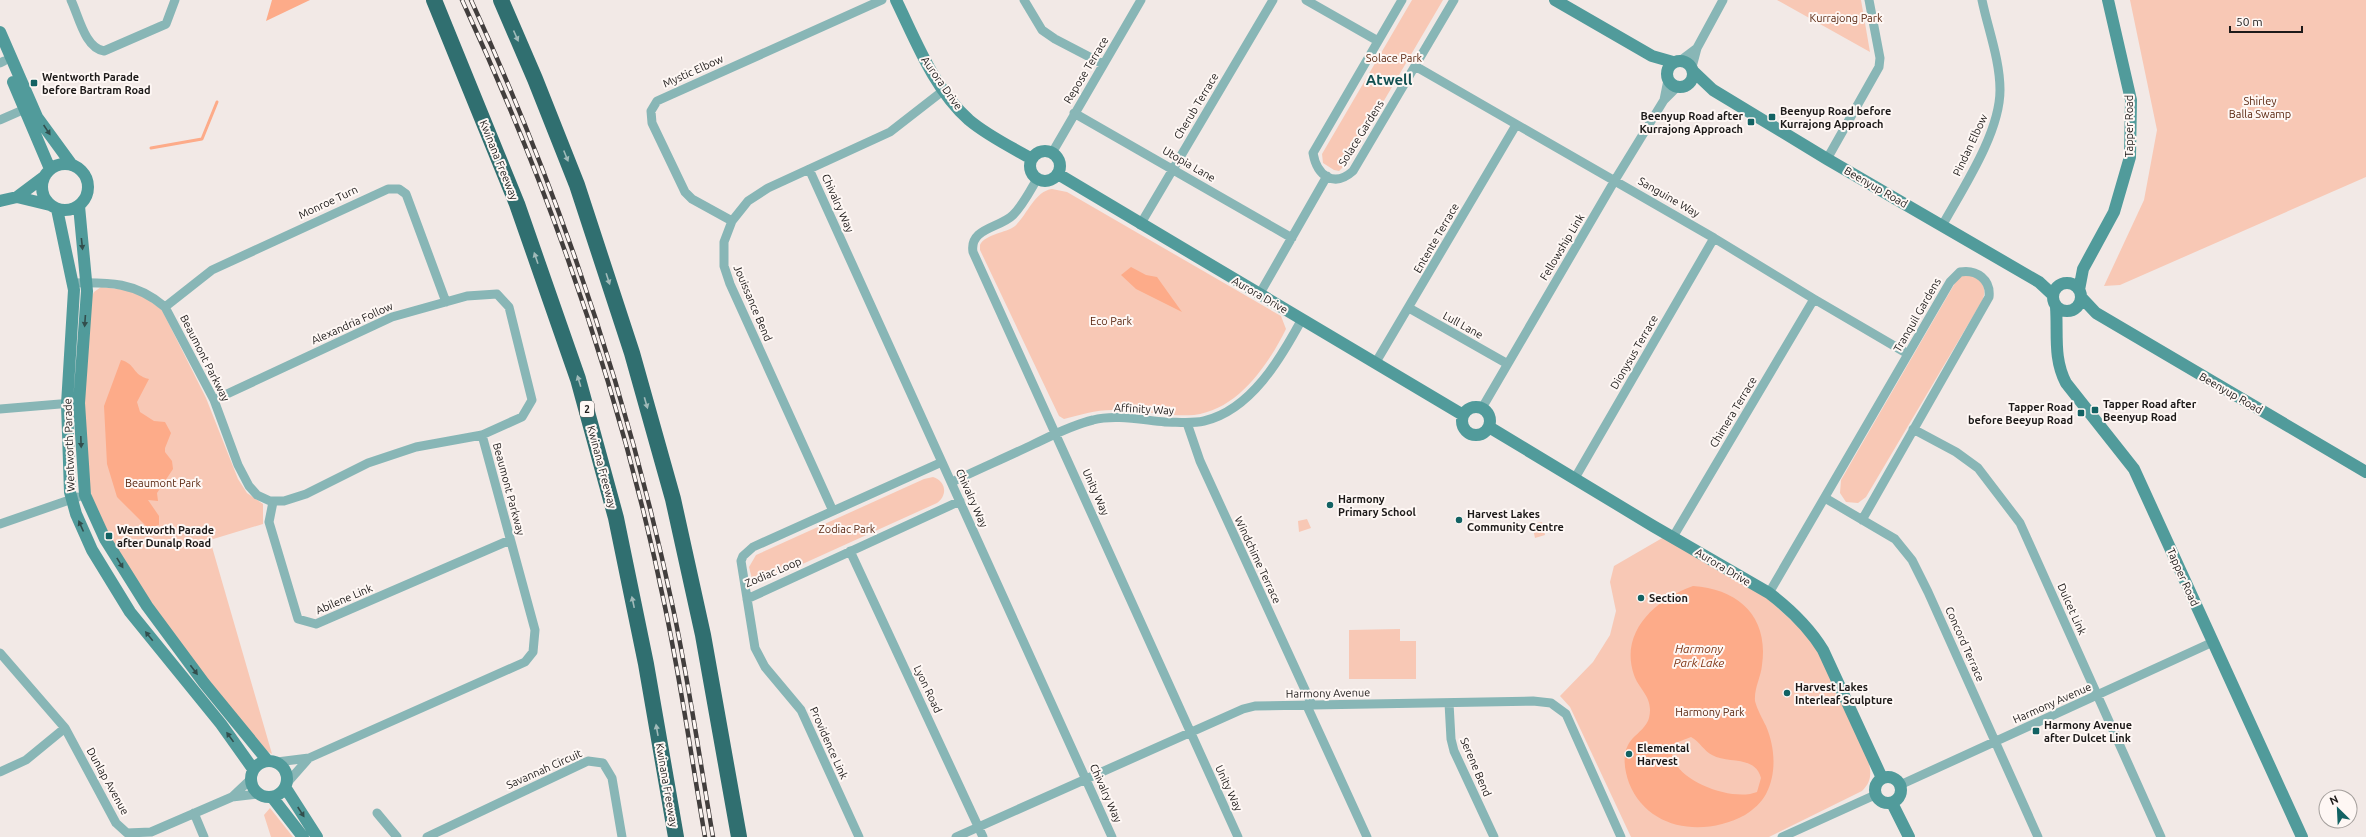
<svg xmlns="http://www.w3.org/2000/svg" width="2366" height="837" viewBox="0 0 2366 837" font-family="Ubuntu,sans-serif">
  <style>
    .green { fill: #f8c8b5 }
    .water { fill: #fdab89; fill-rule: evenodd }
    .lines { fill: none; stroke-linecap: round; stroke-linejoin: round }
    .stream { stroke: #fdab89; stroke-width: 3 }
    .street { stroke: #88b6b6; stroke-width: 9 }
    .secondary { stroke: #519b9b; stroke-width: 12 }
    .highway { stroke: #306f70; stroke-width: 16 }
    .rail-casing { stroke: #423e3d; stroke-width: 4.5 }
    .rail { stroke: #fef7f4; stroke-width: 3; stroke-dasharray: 9; stroke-linecap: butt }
    .oneway { fill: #a1bab9 }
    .oneway2 { fill: #324e4d }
    .poi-dot { fill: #126263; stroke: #fef7f4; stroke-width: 1.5 }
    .labels { text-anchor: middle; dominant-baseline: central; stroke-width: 4; stroke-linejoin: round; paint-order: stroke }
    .shield { fill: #fef7f4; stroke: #605c5b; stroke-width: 1 }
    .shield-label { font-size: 10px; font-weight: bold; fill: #1d1a19 }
    .park-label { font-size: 11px; fill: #5a2710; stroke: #fef7f4 }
    .street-label { font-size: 11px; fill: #1d1a19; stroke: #fef7f4 }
    .poi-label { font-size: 11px; font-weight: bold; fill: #1d1a19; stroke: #fef7f4; text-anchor: start }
    .water-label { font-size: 12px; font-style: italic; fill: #823918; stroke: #fef7f4 }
    .district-label { font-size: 15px; font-weight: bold; fill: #135051; stroke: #fef7f4 }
  </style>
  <rect width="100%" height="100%" fill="#f2e9e6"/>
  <!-- green -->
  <path class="green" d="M1412 0H1443L1348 162 1339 171 1334 170 1323 163 1322 154Z
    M1777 0H1861L1870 52Z
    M2130 0H2366V177L2120 285 2104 286 2144 200 2157 130Z
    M1052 189 1067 192 1281 316 1286 329C1268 365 1238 410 1194 415 1167 417 1139 409 1112 410 1096 410 1079 415 1064 419L1059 416 980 250V245C985 234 1006 233 1015 226 1027 215 1035 191 1052 189Z
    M1969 274C1982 278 1988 289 1982 301L1866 497 1858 503 1846 502 1840 493 1841 480 1955 283 1961 276Z
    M101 287 127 290 143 296 162 310 206 398 238 479 247 493 263 504V524L210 540 272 754 263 749C222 698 181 647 144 593 124 564 101 533 92 498 76 434 87 364 90 300L94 292Z
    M933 477C946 481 948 495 937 503L765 581 757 583 752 579 749 567 756 555 924 479Z
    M1307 519 1311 528 1299 532 1298 521Z
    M1542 522 1545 535 1535 538 1532 524Z
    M1664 537 1767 598 1815 642 1865 750C1870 766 1875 779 1862 791L1769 837H1631L1570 707 1560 696 1593 662 1610 635 1616 611 1610 582 1614 566Z
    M1400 629V641H1416V679H1349V630Z
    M270 808 293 837H271L264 815Z"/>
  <!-- water -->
  <path class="water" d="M272 0H310L266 21Z
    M1131 267 1146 275 1157 277 1182 312 1136 289 1121 275Z
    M121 360C136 364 132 375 149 379L137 402 140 412 154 421 165 422 171 433 165 448V452L172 461 173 469 157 493 158 501 148 500 159 516V525L148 528 117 497 107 464 104 406Z
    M1693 586C1739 589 1769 617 1762 665 1761 677 1754 688 1755 701 1757 709 1762 718 1766 726 1775 747 1777 773 1766 794 1761 803 1754 809 1745 815 1705 837 1648 831 1629 783 1624 769 1621 750 1633 738 1638 733 1647 726 1649 718 1654 697 1639 690 1634 675 1619 632 1656 599 1693 586ZM1691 737C1700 742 1704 751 1712 755 1728 764 1755 755 1761 778L1757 792C1733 802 1674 781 1672 753L1678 742Z"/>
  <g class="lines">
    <!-- stream -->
    <path class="stream" d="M151 148 202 139 217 102"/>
    <!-- street -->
    <path class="street" d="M71 0C79 17 85 48 104 51L166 24 175 0
      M1024 0 1042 30 1055 39 1103 64
      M1306 0 1378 41
      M1402 0 1313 153C1317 176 1334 188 1353 171L1454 0
      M1681 60 1697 48
      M0 63 4 61
      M1415 66 1714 238 1814 299 1908 354
      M1692 67 1697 48 1723 0
      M1664 100 1668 80
      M1074 113 1292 238
      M0 120 25 109
      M1052 153 1141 0
      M1827 159 1879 67 1880 58 1869 0
      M809 169 1112 837
      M1037 179C1030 191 1023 205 1013 215 1000 228 969 228 973 252L1238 837
      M732 221 692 199 685 192 652 123 651 111 657 101 882 0
      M1140 225 1273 0
      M1942 226C1963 188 2000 133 2000 90 2000 60 1988 29 1982 0
      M72 283C109 282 136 282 165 307L214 400 238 465 249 486 257 495 270 501H284L306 494 368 463 416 447 482 435 522 417 532 400 509 307 497 294 467 296 392 317 214 400
      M1259 295 1327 176
      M165 307 212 270 388 189H399L406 194 446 302
      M1409 308 1506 363
      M1376 362 1516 125
      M1482 408 1615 180 1664 100 1677 87
      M0 409 72 403
      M1187 423 1200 461 1312 705
      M1913 429 1956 452 1978 468 2020 523 2161 837
      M1575 478 1714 238
      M952 482C979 469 1007 457 1034 444 1053 435 1072 425 1093 420 1115 414 1142 420 1165 422 1178 422 1191 424 1204 421 1251 410 1281 358 1302 319
      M1825 498 1895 539 1912 560 1928 592 2038 837
      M273 502 269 522 298 619 316 624 510 540
      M833 511 730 284 724 266V242L732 221 748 201 768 188 890 132 944 90
      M0 524 78 497
      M1673 537 1814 299
      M850 551 983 837
      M1769 593 1950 282 1960 272C1977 269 1991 280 1989 297L1862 520
      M747 599 960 501
      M0 653 65 728 116 823 127 833 151 832 232 797 259 794
      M1449 703 1451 739 1454 751 1494 837
      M1307 706 1367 837
      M277 762 309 758 525 662 533 652 535 630 482 435
      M0 772 26 760 65 728
      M287 783 309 758
      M1900 785 2213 642
      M232 797 250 780
      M194 813 204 837
      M377 813 397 837
      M427 837 588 761 603 763 612 778 622 837
      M859 837 801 710 765 667 755 648 741 561 743 556 753 547 942 462
      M956 837 1243 709 1255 706 1533 701 1551 703 1566 714 1621 837
      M1782 837 1875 795"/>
    <!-- secondary -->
    <path class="secondary" d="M896 0C916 41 934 89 969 120 988 136 1011 147 1032 159
      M1555 0 1652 56 1673 62
      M0 32 37 117 72 165
      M1667 74a13 13 0 1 1 26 0a13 13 0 1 1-26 0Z
      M1693 71 1713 90 1827 159 2039 282 2053 295
      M13 82 50 169
      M1030 166a15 15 0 1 1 30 0a15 15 0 1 1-30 0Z
      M42 187a23 23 0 1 1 46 0a23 23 0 1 1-46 0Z
      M1058 174 1463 415
      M17 197 45 176
      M0 201 17 197 50 205
      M79 206 87 291 79 403 85 495 105 539 147 606 204 683 267 760
      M57 209 74 290 67 404 70 492 76 514 92 550 130 612 221 724 253 769
      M2053 297a14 14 0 1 1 28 0a14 14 0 1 1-28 0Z
      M2079 290 2083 269 2114 212 2130 157 2131 100 2108 0
      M2081 297 2096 313 2366 472
      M2056 307C2058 334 2053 358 2066 383L2134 469 2302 837
      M1462 421a14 14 0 1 1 28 0a14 14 0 1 1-28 0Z
      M1489 427 1653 526 1769 593C1790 609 1809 627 1823 650L1882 778
      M251 779a18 18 0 1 1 36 0a18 18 0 1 1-36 0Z
      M1875 790a13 13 0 1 1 26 0a13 13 0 1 1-26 0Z
      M285 787 317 837
      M272 797 303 837
      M1892 803 1909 837"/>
    <!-- highway -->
    <path class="highway" d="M434 0 517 204 578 379 616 518 646 664 676 837
      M501 0 535 79 577 185 632 353 673 499 703 635 739 837"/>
    <defs>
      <path id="rail" d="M462 0C552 194 622 398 665 607 681 683 692 761 705 837
        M471 0C560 194 629 399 673 608 689 683 700 761 713 837"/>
    </defs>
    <!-- rail casing -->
    <use href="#rail" class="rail-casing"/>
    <!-- rail -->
    <use href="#rail" class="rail"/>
  </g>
  <!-- one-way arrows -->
  <defs><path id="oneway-solid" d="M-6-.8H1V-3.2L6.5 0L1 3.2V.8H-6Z"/></defs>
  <g class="oneway">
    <use href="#oneway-solid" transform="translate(516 36) rotate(66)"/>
    <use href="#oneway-solid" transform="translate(566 156) rotate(68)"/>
    <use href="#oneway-solid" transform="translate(536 258) rotate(-109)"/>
    <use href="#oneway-solid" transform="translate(608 279) rotate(72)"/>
    <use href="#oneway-solid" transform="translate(579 381) rotate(-107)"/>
    <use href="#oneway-solid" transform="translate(646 403) rotate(74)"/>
    <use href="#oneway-solid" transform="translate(633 602) rotate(-102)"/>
    <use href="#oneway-solid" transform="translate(657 730) rotate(-100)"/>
  </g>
  <g class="oneway2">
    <use href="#oneway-solid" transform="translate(47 130) rotate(56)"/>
    <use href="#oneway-solid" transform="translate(82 244) rotate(84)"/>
    <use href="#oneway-solid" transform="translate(85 321) rotate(94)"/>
    <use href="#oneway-solid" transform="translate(81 442) rotate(88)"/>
    <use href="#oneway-solid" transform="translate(81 526) rotate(-114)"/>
    <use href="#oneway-solid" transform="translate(120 563) rotate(58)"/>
    <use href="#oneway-solid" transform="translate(149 636) rotate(-129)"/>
    <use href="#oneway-solid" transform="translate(194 670) rotate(53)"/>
    <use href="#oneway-solid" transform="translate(230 737) rotate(-126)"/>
    <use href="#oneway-solid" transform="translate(301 812) rotate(57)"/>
  </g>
  <!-- markers -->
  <g class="poi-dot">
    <rect x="30" y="79" width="8" height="8" rx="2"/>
    <rect x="1768" y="113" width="8" height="8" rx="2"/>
    <rect x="1747" y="118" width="8" height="8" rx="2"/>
    <rect x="2091" y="406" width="8" height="8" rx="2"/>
    <rect x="2077" y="409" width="8" height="8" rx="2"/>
    <circle cx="1330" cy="505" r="4"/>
    <circle cx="1459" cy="520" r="4"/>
    <rect x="105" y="532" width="8" height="8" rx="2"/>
    <circle cx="1641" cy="598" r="4"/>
    <circle cx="1787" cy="693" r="4"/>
    <rect x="2032" y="727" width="8" height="8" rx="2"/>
    <circle cx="1629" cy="754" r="4"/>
  </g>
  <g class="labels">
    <!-- shield labels -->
    <rect class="shield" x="580" y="401" width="14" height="16" rx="3"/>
    <g class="shield-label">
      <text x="587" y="409">2</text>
    </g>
    <!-- park labels -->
    <g class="park-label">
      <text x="1846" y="18">Kurrajong Park</text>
      <text x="1394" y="58">Solace Park</text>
      <text x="2260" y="101">Shirley<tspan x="2260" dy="13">Balla Swamp</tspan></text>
      <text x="1111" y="321">Eco Park</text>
      <text x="163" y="483">Beaumont Park</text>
      <text x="847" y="529">Zodiac Park</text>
      <text x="1710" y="712">Harmony Park</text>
    </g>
    <!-- street labels -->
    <g class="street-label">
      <text transform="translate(1086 70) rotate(-59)">Repose Terrace</text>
      <text transform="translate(693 71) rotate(-24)">Mystic Elbow</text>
      <text transform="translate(942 83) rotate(55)">Aurora Drive</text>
      <text transform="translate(1196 106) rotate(-59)">Cherub Terrace</text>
      <text transform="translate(2129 126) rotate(-90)">Tapper Road</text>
      <text transform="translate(1361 133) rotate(-58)">Solace Gardens</text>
      <text transform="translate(1970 145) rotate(-65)">Pindan Elbow</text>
      <text transform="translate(499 160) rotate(68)">Kwinana Freeway</text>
      <text transform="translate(1189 164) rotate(30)">Utopia Lane</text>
      <text transform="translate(1876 187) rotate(30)">Beenyup Road</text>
      <text transform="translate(1669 197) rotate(30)">Sanguine Way</text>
      <text transform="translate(328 202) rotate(-25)">Monroe Turn</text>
      <text transform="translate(838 203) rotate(66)">Chivalry Way</text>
      <text transform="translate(1436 238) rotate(-60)">Entente Terrace</text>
      <text transform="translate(1562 247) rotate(-59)">Fellowship Link</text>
      <text transform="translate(1260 295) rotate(30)">Aurora Drive</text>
      <text transform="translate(753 303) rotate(67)">Jouissance Bend</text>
      <text transform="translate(1917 315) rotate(-60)">Tranquil Gardens</text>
      <text transform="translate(352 323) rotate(-24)">Alexandria Follow</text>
      <text transform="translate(1463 325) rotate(29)">Lull Lane</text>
      <text transform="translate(1634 352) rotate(-60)">Dionysus Terrace</text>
      <text transform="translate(205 358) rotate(63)">Beaumont Parkway</text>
      <text transform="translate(2231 393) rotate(30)">Beenyup Road</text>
      <text transform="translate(1144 409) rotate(3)">Affinity Way</text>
      <text transform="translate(1733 412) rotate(-59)">Chimera Terrace</text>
      <text transform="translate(69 445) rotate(-92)">Wentworth Parade</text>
      <text transform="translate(602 467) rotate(75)">Kwinana Freeway</text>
      <text transform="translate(509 489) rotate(75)">Beaumont Parkway</text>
      <text transform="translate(1096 492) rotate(66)">Unity Way</text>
      <text transform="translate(972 498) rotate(66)">Chivalry Way</text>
      <text transform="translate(1258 560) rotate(65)">Windchime Terrace</text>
      <text transform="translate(1723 567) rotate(31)">Aurora Drive</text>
      <text transform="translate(773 572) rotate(-23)">Zodiac Loop</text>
      <text transform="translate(2183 577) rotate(66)">Tapper Road</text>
      <text transform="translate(344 599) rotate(-23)">Abilene Link</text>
      <text transform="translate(2072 609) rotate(66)">Dulcet Link</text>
      <text transform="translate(1965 644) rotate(66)">Concord Terrace</text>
      <text transform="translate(928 689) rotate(65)">Lyon Road</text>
      <text transform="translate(1328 693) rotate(-1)">Harmony Avenue</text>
      <text transform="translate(2052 703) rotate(-24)">Harmony Avenue</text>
      <text transform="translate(829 743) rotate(66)">Providence Link</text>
      <text transform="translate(1476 767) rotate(67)">Serene Bend</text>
      <text transform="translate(544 769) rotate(-24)">Savannah Circuit</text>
      <text transform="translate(108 781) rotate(61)">Dunlap Avenue</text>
      <text transform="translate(667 785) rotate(80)">Kwinana Freeway</text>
      <text transform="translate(1229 788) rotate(65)">Unity Way</text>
      <text transform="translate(1106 793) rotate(66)">Chivalry Way</text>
    </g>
    <!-- poi labels -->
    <g class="poi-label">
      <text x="42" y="77">Wentworth Parade<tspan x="42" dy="13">before Bartram Road</tspan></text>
      <text x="1780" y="111">Beenyup Road before<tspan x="1780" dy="13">Kurrajong Approach</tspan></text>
      <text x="1743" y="116" text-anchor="end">Beenyup Road after<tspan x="1743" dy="13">Kurrajong Approach</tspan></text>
      <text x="2103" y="404">Tapper Road after<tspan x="2103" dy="13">Beenyup Road</tspan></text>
      <text x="2073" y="407" text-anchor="end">Tapper Road<tspan x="2073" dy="13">before Beeyup Road</tspan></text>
      <text x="1338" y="499">Harmony<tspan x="1338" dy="13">Primary School</tspan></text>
      <text x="1467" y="514">Harvest Lakes<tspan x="1467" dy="13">Community Centre</tspan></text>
      <text x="117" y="530">Wentworth Parade<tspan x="117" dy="13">after Dunalp Road</tspan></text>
      <text x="1649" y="598">Section</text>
      <text x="1795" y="687">Harvest Lakes<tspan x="1795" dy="13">Interleaf Sculpture</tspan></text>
      <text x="2044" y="725">Harmony Avenue<tspan x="2044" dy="13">after Dulcet Link</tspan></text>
      <text x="1637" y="748">Elemental<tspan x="1637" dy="13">Harvest</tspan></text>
    </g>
    <!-- water labels -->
    <g class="water-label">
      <text x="1699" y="648">Harmony<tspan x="1699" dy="14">Park Lake</tspan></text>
    </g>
    <!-- district labels -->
    <g class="district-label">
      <text x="1389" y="79">Atwell</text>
    </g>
  </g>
  <!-- north arrow -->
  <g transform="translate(2338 809) rotate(336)"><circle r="19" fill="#fef7f4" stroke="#a49f9c"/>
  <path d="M0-3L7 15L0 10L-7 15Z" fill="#126263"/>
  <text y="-6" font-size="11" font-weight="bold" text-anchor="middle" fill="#1d1a19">N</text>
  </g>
  <!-- scale -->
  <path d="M2230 26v6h72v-6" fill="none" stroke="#1d1a19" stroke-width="2"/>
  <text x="2236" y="26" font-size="12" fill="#1d1a19" stroke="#fef7f4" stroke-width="3" paint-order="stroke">50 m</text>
</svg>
